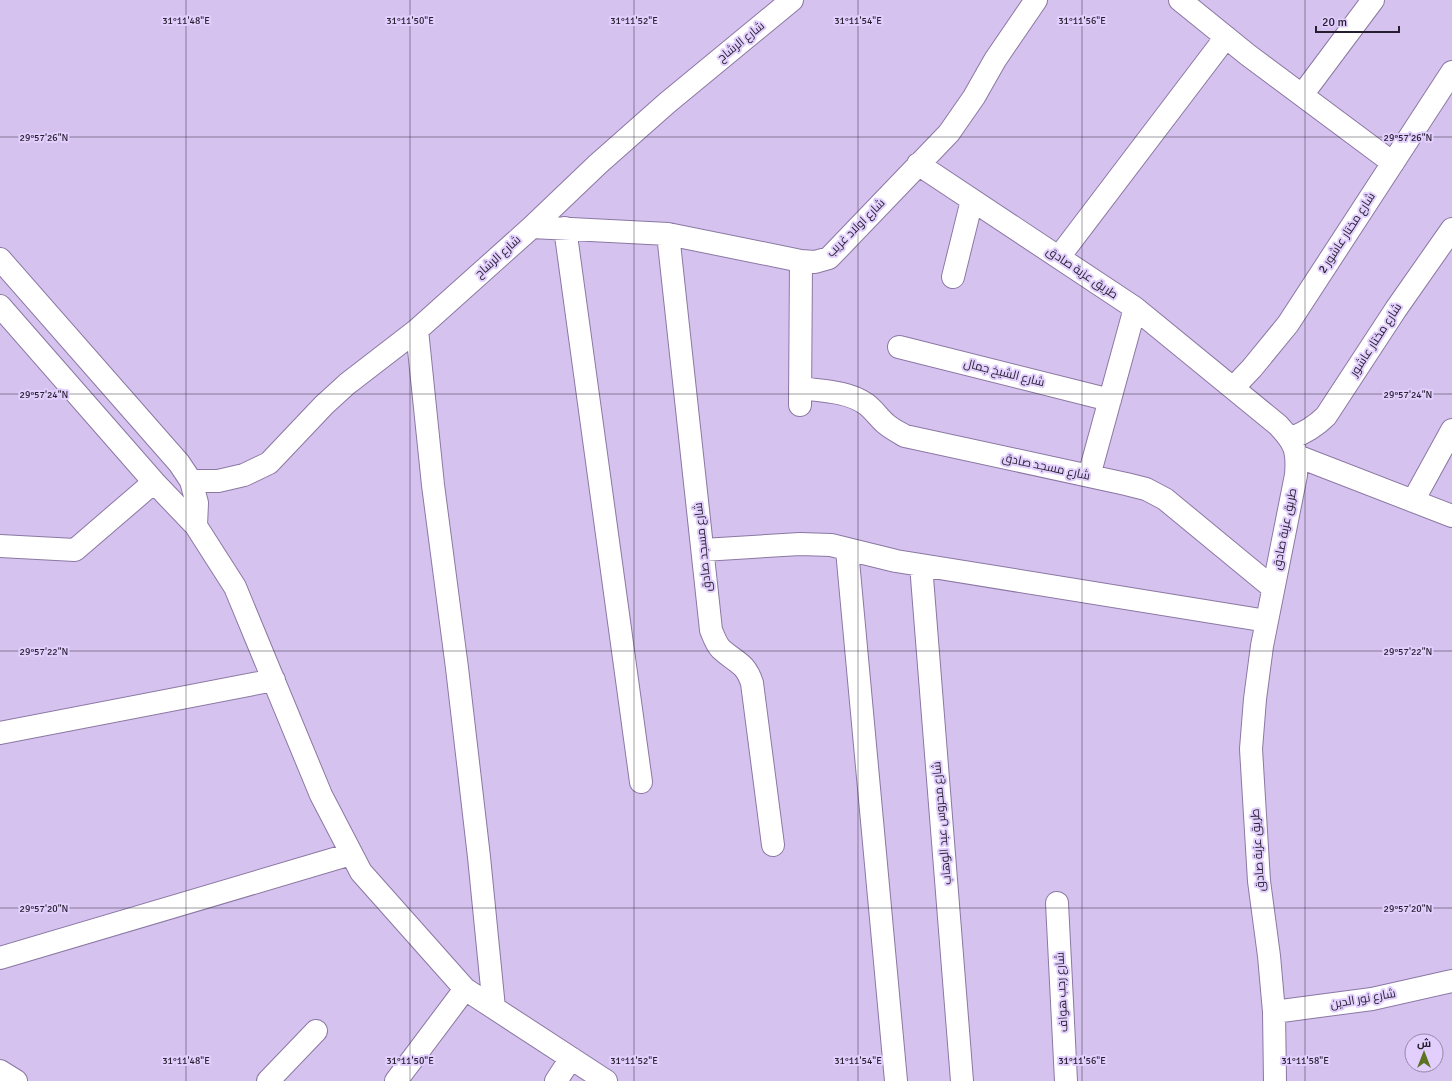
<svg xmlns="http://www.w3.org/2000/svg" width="1452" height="1081" viewBox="0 0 1452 1081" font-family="Signika,Cairo,sans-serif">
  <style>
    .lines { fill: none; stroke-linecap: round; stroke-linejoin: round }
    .minor-casing { stroke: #8b78a2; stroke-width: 24 }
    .tertiary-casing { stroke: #8b78a2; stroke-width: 24 }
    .minor { stroke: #fff; stroke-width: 22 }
    .tertiary { stroke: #fff; stroke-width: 22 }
    .ticks { fill: none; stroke: #251e2e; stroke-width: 1; stroke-opacity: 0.45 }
    .labels { text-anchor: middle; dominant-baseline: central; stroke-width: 4; stroke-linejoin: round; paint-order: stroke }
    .street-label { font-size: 12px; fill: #251e2e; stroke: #e2cffd }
    .ticks-label { font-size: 10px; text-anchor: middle; fill: #251e2e; stroke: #e2cffd; stroke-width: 4; stroke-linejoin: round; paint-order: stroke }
  </style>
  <rect width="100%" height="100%" fill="#d5c2ef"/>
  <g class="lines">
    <defs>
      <path id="minor" d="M1180 0 1248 55 1393 163
        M1302 95 1373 0
        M918 164 1135 308 1278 425C1295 443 1298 450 1296 475L1262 646 1255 699 1251 749 1259 881 1269 956 1274 1012 1275 1081
        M532 227 668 234 801 261 815 262 829 258 949 133 974 97 995 60 1036 0
        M565 228 641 782
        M668 234 711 630C714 637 716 644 721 649 736 663 745 662 752 683L773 845
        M1059 257 1226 37
        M0 259 179 463 191 481 197 503 196 526
        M953 277 972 200
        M0 306 154 482 196 526 235 587 321 795 361 872 465 989 606 1081
        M417 330 433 485 457 668 479 857 494 1008
        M899 347 1110 400
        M800 388C821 391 848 391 866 404 874 410 879 418 886 424 892 429 898 432 905 436L1126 484 1146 489 1165 499 1273 588
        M1233 388 1252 368 1288 324 1452 72
        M800 405 801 261
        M1291 438C1305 433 1315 427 1326 416L1396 309 1452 229
        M1297 456 1452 516
        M1089 476 1135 308
        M191 481H218L244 475 269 463 324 405 347 384 417 330 532 227 598 164 667 103 792 0
        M1413 501 1452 430
        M0 546 75 550 154 482
        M703 550 800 544 831 545 896 561 1267 621
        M847 550 896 1081
        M921 565 962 1081
        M0 733 274 680
        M1057 903 1066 1081
        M0 958 351 854
        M1274 1012 1372 999 1452 981
        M268 1081 316 1031
        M396 1081 465 989
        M556 1081 571 1058"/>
      <path id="tertiary" d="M0 1071 16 1081"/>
    </defs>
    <!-- minor casing -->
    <use href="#minor" class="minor-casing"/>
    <!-- tertiary casing -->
    <use href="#tertiary" class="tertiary-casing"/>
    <!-- minor -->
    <use href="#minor" class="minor"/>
    <!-- tertiary -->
    <use href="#tertiary" class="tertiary"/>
  </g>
  <!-- ticks -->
  <path class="ticks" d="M186 0V1081M410 0V1081M634 0V1081M858 0V1081M1082 0V1081M1305 0V1081M0 137H1452M0 394H1452M0 651H1452M0 908H1452"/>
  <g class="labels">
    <!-- street labels -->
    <g class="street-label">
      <text transform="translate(741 42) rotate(-39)">شارع الرشاح</text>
      <text transform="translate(856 228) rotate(-45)">شارع اولاد غريب</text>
      <text transform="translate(1347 233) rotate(-57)">شارع مختار عاشور 2</text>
      <text transform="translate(498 257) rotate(-42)">شارع الرشاح</text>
      <text transform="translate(1082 273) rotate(34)">طريق عزبة صادق</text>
      <text transform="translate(1376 340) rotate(-57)">شارع مختار عاشور</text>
      <text transform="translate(1004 373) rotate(14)">شارع الشيخ جمال</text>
      <text transform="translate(1046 467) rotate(12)">شارع مسجد صادق</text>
      <text transform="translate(1285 529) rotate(-79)">طريق عزبة صادق</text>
      <text transform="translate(703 547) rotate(-96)">شارع مسجد صادق</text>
      <text transform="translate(942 823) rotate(-95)">شارع محروس عبد الوهاب</text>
      <text transform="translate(1258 850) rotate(-94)">طريق عزبة صادق</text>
      <text transform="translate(1062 992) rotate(-93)">شارع رجب هواف</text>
      <text transform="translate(1363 999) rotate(-10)">شارع نور الدين</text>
    </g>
  </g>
  <g class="ticks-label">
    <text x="186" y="24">31°11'48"E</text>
    <text x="410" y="24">31°11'50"E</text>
    <text x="634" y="24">31°11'52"E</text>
    <text x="858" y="24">31°11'54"E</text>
    <text x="1082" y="24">31°11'56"E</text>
    <text x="44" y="141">29°57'26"N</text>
    <text x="1408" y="141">29°57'26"N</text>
    <text x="44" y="398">29°57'24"N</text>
    <text x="1408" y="398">29°57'24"N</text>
    <text x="44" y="655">29°57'22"N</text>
    <text x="1408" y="655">29°57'22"N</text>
    <text x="44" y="912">29°57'20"N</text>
    <text x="1408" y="912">29°57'20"N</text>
    <text x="186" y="1064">31°11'48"E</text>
    <text x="410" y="1064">31°11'50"E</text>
    <text x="634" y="1064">31°11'52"E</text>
    <text x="858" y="1064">31°11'54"E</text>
    <text x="1082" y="1064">31°11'56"E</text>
    <text x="1305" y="1064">31°11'58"E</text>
  </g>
  <!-- north arrow -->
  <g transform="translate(1424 1053)"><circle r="19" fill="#e2cffd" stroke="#9688aa"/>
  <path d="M0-3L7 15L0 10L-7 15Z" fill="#5c7324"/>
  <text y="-6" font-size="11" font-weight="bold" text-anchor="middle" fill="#251e2e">ش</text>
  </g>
  <!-- scale -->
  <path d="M1316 26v6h83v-6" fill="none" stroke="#251e2e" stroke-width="2"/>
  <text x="1322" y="26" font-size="12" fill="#251e2e" stroke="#e2cffd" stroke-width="3" paint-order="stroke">20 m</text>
</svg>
